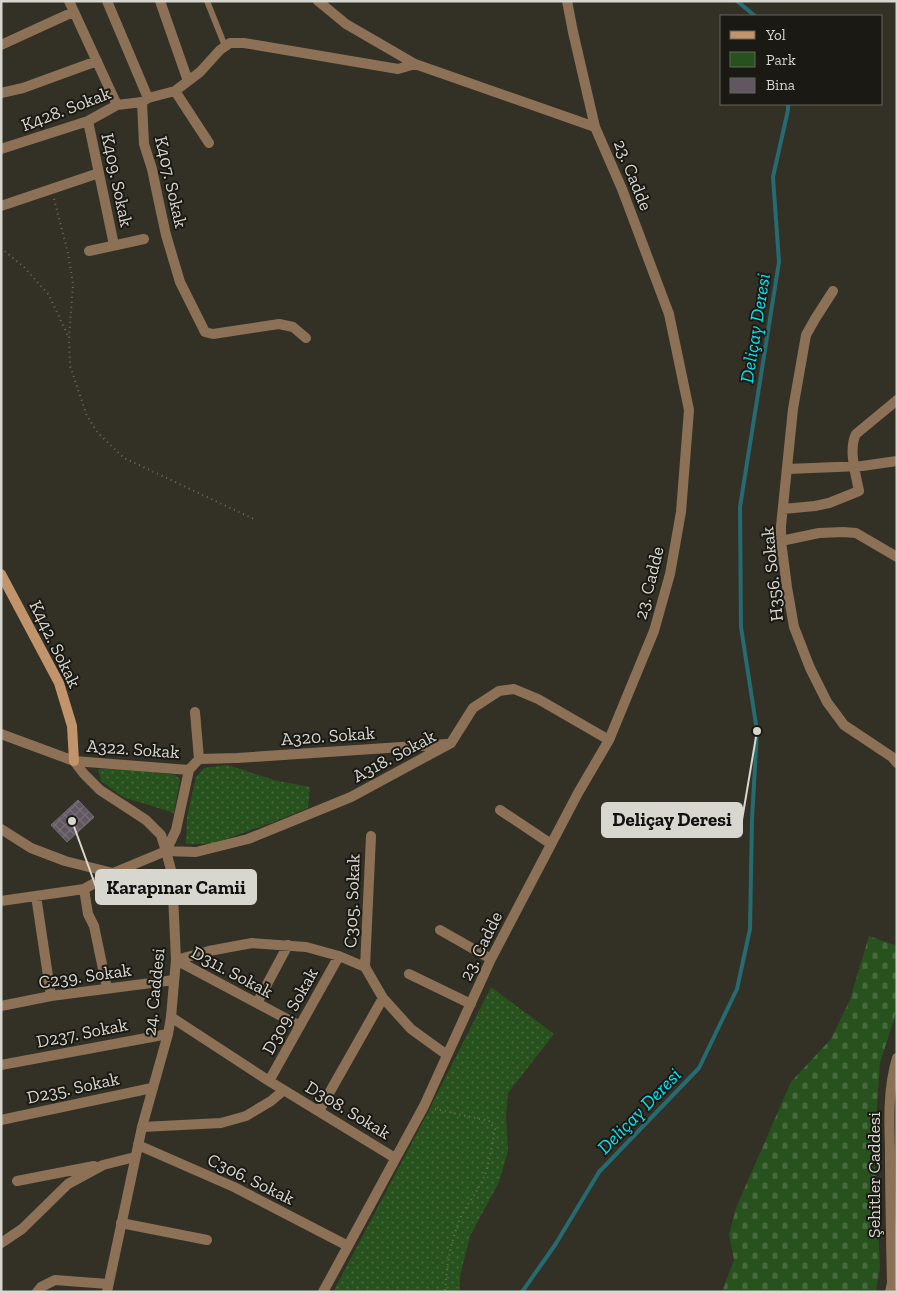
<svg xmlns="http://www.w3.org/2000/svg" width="898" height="1293" viewBox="0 0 898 1293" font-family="'Zilla Slab',serif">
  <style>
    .green { fill: url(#green-dots) }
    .cemetery { fill: url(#cemetery-stones) }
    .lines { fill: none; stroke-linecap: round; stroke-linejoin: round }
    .stream { stroke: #256b71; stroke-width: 4 }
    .building { fill: url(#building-cross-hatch); stroke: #756c75 }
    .path { stroke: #6f6d63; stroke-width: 2; stroke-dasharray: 1 4; stroke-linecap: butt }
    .service { stroke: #8d7157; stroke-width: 6 }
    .minor { stroke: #8d7157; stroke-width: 10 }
    .tertiary { stroke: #8d7157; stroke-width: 10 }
    .secondary { stroke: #c1946b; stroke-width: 10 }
    .labels { text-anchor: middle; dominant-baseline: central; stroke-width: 4; stroke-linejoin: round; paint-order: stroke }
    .street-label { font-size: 18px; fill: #d7d6cf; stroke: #1a1914 }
    .water-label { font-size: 19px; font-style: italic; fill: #00e9f9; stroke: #1a1914 }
    .leader { fill: none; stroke: #d7d6cf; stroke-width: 2 }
    .callout-dot { fill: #d7d6cf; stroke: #1a1914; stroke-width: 2 }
    .callout { fill: #d7d6cf; stroke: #d7d6cf; stroke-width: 2 }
    .callout-label { font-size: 19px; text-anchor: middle; font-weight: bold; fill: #111 }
  </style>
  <defs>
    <pattern id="green-dots" width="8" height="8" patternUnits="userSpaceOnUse" patternTransform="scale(1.25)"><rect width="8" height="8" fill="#27521d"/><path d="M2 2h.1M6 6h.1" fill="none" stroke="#466a3d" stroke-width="1.8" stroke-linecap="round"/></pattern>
    <pattern id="cemetery-stones" width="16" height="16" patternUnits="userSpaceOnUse" patternTransform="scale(1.25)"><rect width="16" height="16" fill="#27521d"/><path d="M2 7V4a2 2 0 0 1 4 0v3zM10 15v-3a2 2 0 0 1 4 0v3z" fill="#466a3d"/></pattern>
    <pattern id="building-cross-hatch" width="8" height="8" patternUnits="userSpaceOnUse" patternTransform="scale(1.25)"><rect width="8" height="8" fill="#605760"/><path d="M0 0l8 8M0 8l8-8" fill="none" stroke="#766e76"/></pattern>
  </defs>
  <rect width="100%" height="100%" fill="#333126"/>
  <!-- green -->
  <path class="green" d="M228 765 274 780 310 787 308 808 271 823 212 844H186L187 817 196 777 204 768Z
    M118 768 175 775 180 779 174 813 123 797 101 781 98 769Z
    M491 987 554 1034 508 1093 506 1116 508 1151 499 1182 470 1236 460 1276V1292H333L426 1116Z"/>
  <!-- cemetery -->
  <path class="cemetery" d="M869 936 897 946V1010L880 1063 874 1148 880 1267 876 1292H722L734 1260 729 1235 736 1208 791 1082 831 1039 850 1000Z"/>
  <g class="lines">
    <!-- stream -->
    <path class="stream" d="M737 1 755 16
      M522 1292 555 1245 599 1172 699 1068 737 989 750 929 752 819 757 731 741 627 740 507 779 262 773 177 788 110V104"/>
  </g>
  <!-- building -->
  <path class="building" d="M78 800 94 817 67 842 51 825Z"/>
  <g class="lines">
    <!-- path -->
    <path class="path" d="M54 199 68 253 73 284 69 339 70 366 87 416 98 433 124 458 256 520
      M1 248 24 267 49 295 68 336
      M435 1109 489 1121 495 1129C492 1144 490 1162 484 1177 477 1193 464 1207 458 1224 450 1245 446 1270 445 1292"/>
    <!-- service -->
    <path class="service" d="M207 1 225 46"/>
    <!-- minor -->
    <path class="minor" d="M69 1 117 105
      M107 1 148 98
      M160 1 188 81
      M318 1 346 24 415 64 595 127 622 189 669 314 689 410 681 512 670 574 654 631 609 740 578 793 491 959 424 1106 323 1292
      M567 1 573 32 595 127
      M1 45 73 12
      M175 91 209 143
      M1 93 23 88 97 61
      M88 121 114 245
      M1 149 88 121 117 105 142 102
      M1 206 99 173
      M89 251 144 239
      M833 291 815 319 806 335 793 409 781 526V541L787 587 794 627 810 668 827 702 844 725 892 757 897 763
      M306 338 293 327 279 324 213 334 205 332 180 282 166 235 158 198 152 169 144 144 142 102 148 98 175 91 200 72 220 50 230 43H244L398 69 415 64
      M787 469 862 466 897 461
      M783 509 815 506 829 503 859 491C856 475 848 449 856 434L897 400
      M781 541 819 533 843 532 856 533 897 557
      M1 734 74 761 189 770
      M199 759 237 758 447 744
      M500 810 551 844
      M1 829 31 848 65 861 113 873 166 851 196 852 248 839 351 797 451 743 473 708 499 691 514 689 538 699 609 740
      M166 851 176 830 189 770 199 759 195 712
      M84 889 88 914 94 926 107 988
      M36 896 51 996
      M1 901 84 889 113 873
      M440 930 491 959
      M176 960 209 951 252 943 306 947 339 956 365 967 383 998 411 1029 447 1055
      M176 960 300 1026
      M365 967 371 836
      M409 974 471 1004
      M257 1003 288 945
      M1 1006 51 996 174 980
      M171 1017 269 1081 395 1158
      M1 1065 168 1034
      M269 1081 339 956
      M319 1111 383 998
      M1 1120 152 1088
      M142 1127 221 1123 246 1116 271 1101 284 1090
      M138 1145 234 1187 348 1246
      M17 1181 94 1166
      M121 1223 207 1240
      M1 1243 22 1229 68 1184 103 1165 135 1157
      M37 1292 41 1287 55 1280 108 1284"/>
    <!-- tertiary -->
    <path class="tertiary" d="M74 761 84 774 100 790 146 820 161 835 166 851 171 870 173 894 176 960 171 1017 168 1034 142 1127 107 1292
      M890 1292 892 1283C891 1239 890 1194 890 1149 889 1119 888 1088 897 1058"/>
    <!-- secondary -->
    <path class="secondary" d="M1 574 59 683 72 726 74 761"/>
  </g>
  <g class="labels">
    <!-- street labels -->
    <g class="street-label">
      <text transform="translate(66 109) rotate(-21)">K428. Sokak</text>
      <text transform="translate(633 175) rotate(68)">23. Cadde</text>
      <text transform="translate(117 180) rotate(78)">K409. Sokak</text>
      <text transform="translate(171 182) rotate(77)">K407. Sokak</text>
      <text transform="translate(772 574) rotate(-96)">H356. Sokak</text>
      <text transform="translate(649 583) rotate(-76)">23. Cadde</text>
      <text transform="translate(55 644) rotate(64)">K442. Sokak</text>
      <text transform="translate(328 736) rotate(-4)">A320. Sokak</text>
      <text transform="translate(133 749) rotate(4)">A322. Sokak</text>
      <text transform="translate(394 756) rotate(-28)">A318. Sokak</text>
      <text transform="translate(352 901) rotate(-88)">C305. Sokak</text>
      <text transform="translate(481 946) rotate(-64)">23. Cadde</text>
      <text transform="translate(232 972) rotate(28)">D311. Sokak</text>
      <text transform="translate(85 976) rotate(-8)">C239. Sokak</text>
      <text transform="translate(154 992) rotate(-84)">24. Caddesi</text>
      <text transform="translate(290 1011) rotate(-61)">D309. Sokak</text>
      <text transform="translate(82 1033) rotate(-11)">D237. Sokak</text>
      <text transform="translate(73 1088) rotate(-12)">D235. Sokak</text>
      <text transform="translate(348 1110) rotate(31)">D308. Sokak</text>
      <text transform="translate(874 1175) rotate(-90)">Şehitler Caddesi</text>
      <text transform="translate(251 1179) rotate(26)">C306. Sokak</text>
    </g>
    <!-- water labels -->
    <g class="water-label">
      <text transform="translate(755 328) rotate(-81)">Deliçay Deresi</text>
      <text transform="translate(639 1111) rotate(-46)">Deliçay Deresi</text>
    </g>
  </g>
  <!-- callouts -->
  <path class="leader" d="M757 731L742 820M72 821L96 887"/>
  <g class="callout-dot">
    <circle cx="757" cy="731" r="5"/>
    <circle cx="72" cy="821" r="5"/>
  </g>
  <g class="callout">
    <rect x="602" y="803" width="140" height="34" rx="5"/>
    <rect x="96" y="870" width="160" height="34" rx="5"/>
  </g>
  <g class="callout-label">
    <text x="672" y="826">Deliçay Deresi</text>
    <text x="176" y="894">Karapınar Camii</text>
  </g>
  <!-- border -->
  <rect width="898" height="1293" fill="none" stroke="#d7d6cf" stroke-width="5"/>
  <!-- legend -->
  <rect x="720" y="15" width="162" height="90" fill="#1a1914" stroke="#66655f"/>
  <rect x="730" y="31" width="25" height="8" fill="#c1946b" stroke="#66655f"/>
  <text x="766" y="40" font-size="15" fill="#d7d6cf">Yol</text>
  <rect x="730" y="52" width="25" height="15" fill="#27521d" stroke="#66655f"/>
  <text x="766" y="65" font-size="15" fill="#d7d6cf">Park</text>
  <rect x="730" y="78" width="25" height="15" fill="#605760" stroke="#66655f"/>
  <text x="766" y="90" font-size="15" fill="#d7d6cf">Bina</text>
</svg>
